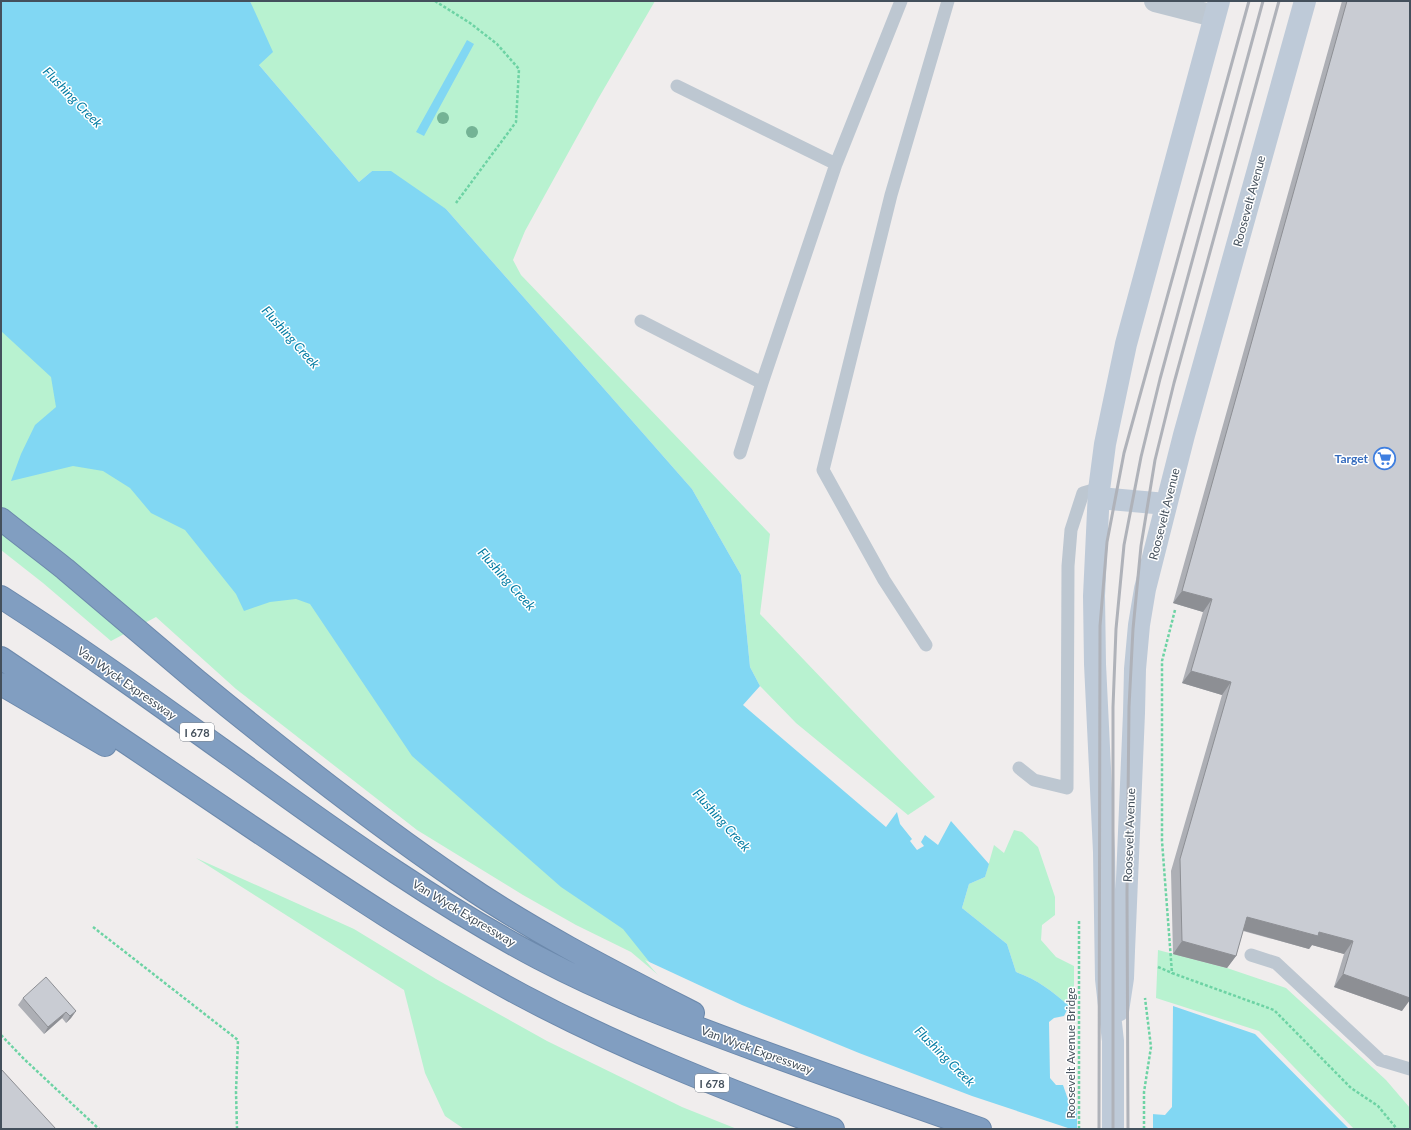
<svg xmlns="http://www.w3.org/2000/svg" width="1411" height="1130" viewBox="0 0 1411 1130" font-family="Lato,sans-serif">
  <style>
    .green { fill: #b8f2d0 }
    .water { fill: #81d7f3 }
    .pier { fill: #f0eded }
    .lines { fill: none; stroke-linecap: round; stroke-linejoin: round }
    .motorway-casing { stroke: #6c89ac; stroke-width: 24 }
    .path { stroke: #6dd3a4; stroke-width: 2.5; stroke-dasharray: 3 2; stroke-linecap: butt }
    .service { stroke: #bdc7d1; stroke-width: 13 }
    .minor { stroke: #bdc7d1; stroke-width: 22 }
    .secondary { stroke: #becad8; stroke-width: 22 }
    .motorway { stroke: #819ec1; stroke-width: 22 }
    .rail { stroke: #afb2b9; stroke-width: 3 }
    .tree { fill: #74b395 }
    .wall { fill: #adafb5 }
    .shaded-wall { fill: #8d8f94 }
    .building { fill: #c9ccd3; stroke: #8d8f94 }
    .labels { text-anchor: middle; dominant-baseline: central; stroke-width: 3; stroke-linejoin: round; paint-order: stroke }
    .shield { fill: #fff; stroke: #7c848d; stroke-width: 1 }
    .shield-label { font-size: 11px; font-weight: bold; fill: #44505c }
    .street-label { font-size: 12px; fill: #44505c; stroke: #fff }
    .shop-label { font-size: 12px; font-weight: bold; fill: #366cbe; stroke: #fff; text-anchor: end }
    .water-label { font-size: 13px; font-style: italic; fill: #037ca3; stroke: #fff }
  </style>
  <rect width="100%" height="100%" fill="#f0eded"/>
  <!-- green -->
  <path class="green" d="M250 1H655L598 99 525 231 513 260 521 275 770 534 760 614 935 797 908 815 796 723 760 686 750 667 741 575 692 489 446 209 372 171 359 182 259 65 251 3Z
    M1 308 288 568 602 889 663 979 631 952 576 925 523 895 417 830 236 689 156 617 111 641 43 583 1 550Z
    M1014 830 1022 832 1038 847 1055 897V915L1042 925 1041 940 1056 957 1074 966V1000L1069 1006C1052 991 1038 980 1016 972L1007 944 962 908 969 884 985 877 994 845 1004 853Z
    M196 858 354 929 436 979 547 1041 682 1107 737 1129H464L445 1116 425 1073 404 990Z
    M1158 950 1227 968 1286 988 1386 1080 1410 1108V1129H1354L1259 1031 1156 998Z"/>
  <!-- water -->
  <path class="water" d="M1 1H250L273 52 259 65 359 182 372 171H391L446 209 692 489 741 575 750 667 760 686 743 705 886 827 897 812 900 824 912 839 910 841 917 850 924 846 921 842 925 835 938 845 951 821 989 864 985 877 969 884 962 908 1007 944 1016 972C1038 980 1052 991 1069 1006L1064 1016 1054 1018 1049 1022 1050 1078 1056 1085H1063L1071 1108 1165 1115 1172 1107 1173 1006 1255 1034 1349 1129H794L663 979 623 929 561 887 412 756 310 604 296 599 270 602 244 611 236 594 185 530 151 513 130 488 103 471 73 466 11 481 21 454 35 425 56 407 51 377 1 331Z
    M467 40 474 44 424 136 416 132Z"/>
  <!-- pier -->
  <path class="pier" d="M645 960 742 1005 859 1053 972 1096 1071 1129H791L662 980Z
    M1077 1107 1153 1112V1129H1077Z"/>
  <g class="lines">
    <defs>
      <path id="motorway" d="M1 519C22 536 44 552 65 569 109 606 152 643 196 680 281 750 367 818 458 880 532 931 613 972 693 1013
        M1 597C90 654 175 716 260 777 350 842 441 906 539 958 609 995 683 1023 757 1050 831 1077 905 1103 980 1129
        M1 658C85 715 169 771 253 828 341 887 429 946 523 996 623 1049 727 1090 833 1129
        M1 684 105 745"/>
    </defs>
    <!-- motorway casing -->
    <use href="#motorway" class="motorway-casing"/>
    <!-- path -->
    <path class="path" d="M435 1 470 23 497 44 519 69 516 122 456 203
      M1175 610 1162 661V841L1172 973 1274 1010 1351 1088 1378 1106 1397 1129
      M93 927 238 1040 236 1092 237 1129
      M1158 967 1172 973
      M1 1035 24 1059 99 1129
      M1079 1129V921
      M1144 1129V1092L1151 1047 1145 998"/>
    <!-- service -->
    <path class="service" d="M677 86 836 164
      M641 321 762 383
      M740 453 762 383 836 164 901 1
      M926 645 884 580 823 470 891 195 948 1
      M1019 768 1034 780 1067 788 1068 566 1071 530 1083 493 1100 488
      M1251 955 1276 963 1380 1060 1410 1069"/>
    <!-- minor -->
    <path class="minor" d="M1155 1 1214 16"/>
    <!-- secondary -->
    <path class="secondary" d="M1099 498 1166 504
      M1118 1011 1123 978 1124 951 1134 713 1135 669 1139 625 1145 589 1184 435 1305 1
      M1113 1129V1041L1106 979 1104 852 1095 664 1094 596 1099 490 1105 444 1126 344 1219 1"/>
    <!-- motorway -->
    <use href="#motorway" class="motorway"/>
    <!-- rail -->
    <path class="rail" d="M1099 1129 1100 626 1107 542 1124 453 1249 1
      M1113 1129V707L1116 629 1124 545 1141 457 1160 379 1263 1
      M1128 1129 1127 894 1129 707 1133 629 1141 546 1155 460 1174 383 1279 1"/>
  </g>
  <!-- trees -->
  <g class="tree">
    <circle cx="443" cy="118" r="6"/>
    <circle cx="472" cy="132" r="6"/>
  </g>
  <!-- wall -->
  <path class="wall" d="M1342 1H1410L1402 1011 1334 987 1344 954 1312 945 1309 949 1243 931 1236 956 1227 968 1173 954 1171 871 1222 695 1182 683 1203 612 1173 603Z
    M23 998 76 1011 71 1018 66 1023 62 1018 44 1034 18 1005Z"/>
  <!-- shaded-wall -->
  <path class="shaded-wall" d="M1182 591 1212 599 1203 612 1173 603Z
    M1191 671 1231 682 1222 695 1182 683Z
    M1247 917 1319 932 1353 941 1344 954 1312 945 1309 949 1238 929Z
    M1182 941 1236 956 1227 968 1173 954Z
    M1343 974 1410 998V1000L1402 1011 1334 987Z
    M76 1011 71 1018 66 1023 70 1016Z
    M66 1012 62 1018 44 1034 48 1027Z"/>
  <!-- building -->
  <path class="building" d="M1347 1H1410V998L1343 974 1353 941 1319 932 1318 936 1247 917 1236 956 1182 941 1180 859 1231 682 1191 671 1212 599 1182 591Z
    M46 977 76 1011 70 1016 66 1012 48 1027 23 998Z
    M1 1069 56 1129H1Z"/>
  <!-- icons -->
  <defs>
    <symbol id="supermarket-ring" viewBox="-11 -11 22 22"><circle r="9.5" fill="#fff" stroke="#3f7fe0" stroke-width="1.5"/><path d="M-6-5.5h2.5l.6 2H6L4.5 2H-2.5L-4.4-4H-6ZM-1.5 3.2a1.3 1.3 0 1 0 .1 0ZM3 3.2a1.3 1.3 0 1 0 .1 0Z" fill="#3f7fe0"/></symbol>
  </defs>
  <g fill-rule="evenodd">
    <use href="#supermarket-ring" x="1372" y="446" width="25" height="25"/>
  </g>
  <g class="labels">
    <!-- shield labels -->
    <g class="shield">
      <rect x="180" y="723" width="34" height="18" rx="3"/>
      <rect x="695" y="1074" width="34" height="18" rx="3"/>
    </g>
    <g class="shield-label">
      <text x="197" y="732">I 678</text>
      <text x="712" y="1083">I 678</text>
    </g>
    <!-- street labels -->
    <g class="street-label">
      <text transform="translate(1249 201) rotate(-75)">Roosevelt Avenue</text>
      <text transform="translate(1164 514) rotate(-76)">Roosevelt Avenue</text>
      <text transform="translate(127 683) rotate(35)">Van Wyck Expressway</text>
      <text transform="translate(1129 835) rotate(-88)">Roosevelt Avenue</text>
      <text transform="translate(464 913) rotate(31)">Van Wyck Expressway</text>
      <text transform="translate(757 1050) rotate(20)">Van Wyck Expressway</text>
      <text transform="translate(1070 1053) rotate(-90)">Roosevelt Avenue Bridge</text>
    </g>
    <!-- shop labels -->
    <g class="shop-label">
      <text x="1368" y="458">Target</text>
    </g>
    <!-- water labels -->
    <g class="water-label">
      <text transform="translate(73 97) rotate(46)">Flushing Creek</text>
      <text transform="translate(291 337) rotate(48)">Flushing Creek</text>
      <text transform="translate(507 579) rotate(48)">Flushing Creek</text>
      <text transform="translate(722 820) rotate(48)">Flushing Creek</text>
      <text transform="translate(945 1056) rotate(45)">Flushing Creek</text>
    </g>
  </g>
  <!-- border -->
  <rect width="1411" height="1130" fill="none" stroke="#44505c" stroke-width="4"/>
</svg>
